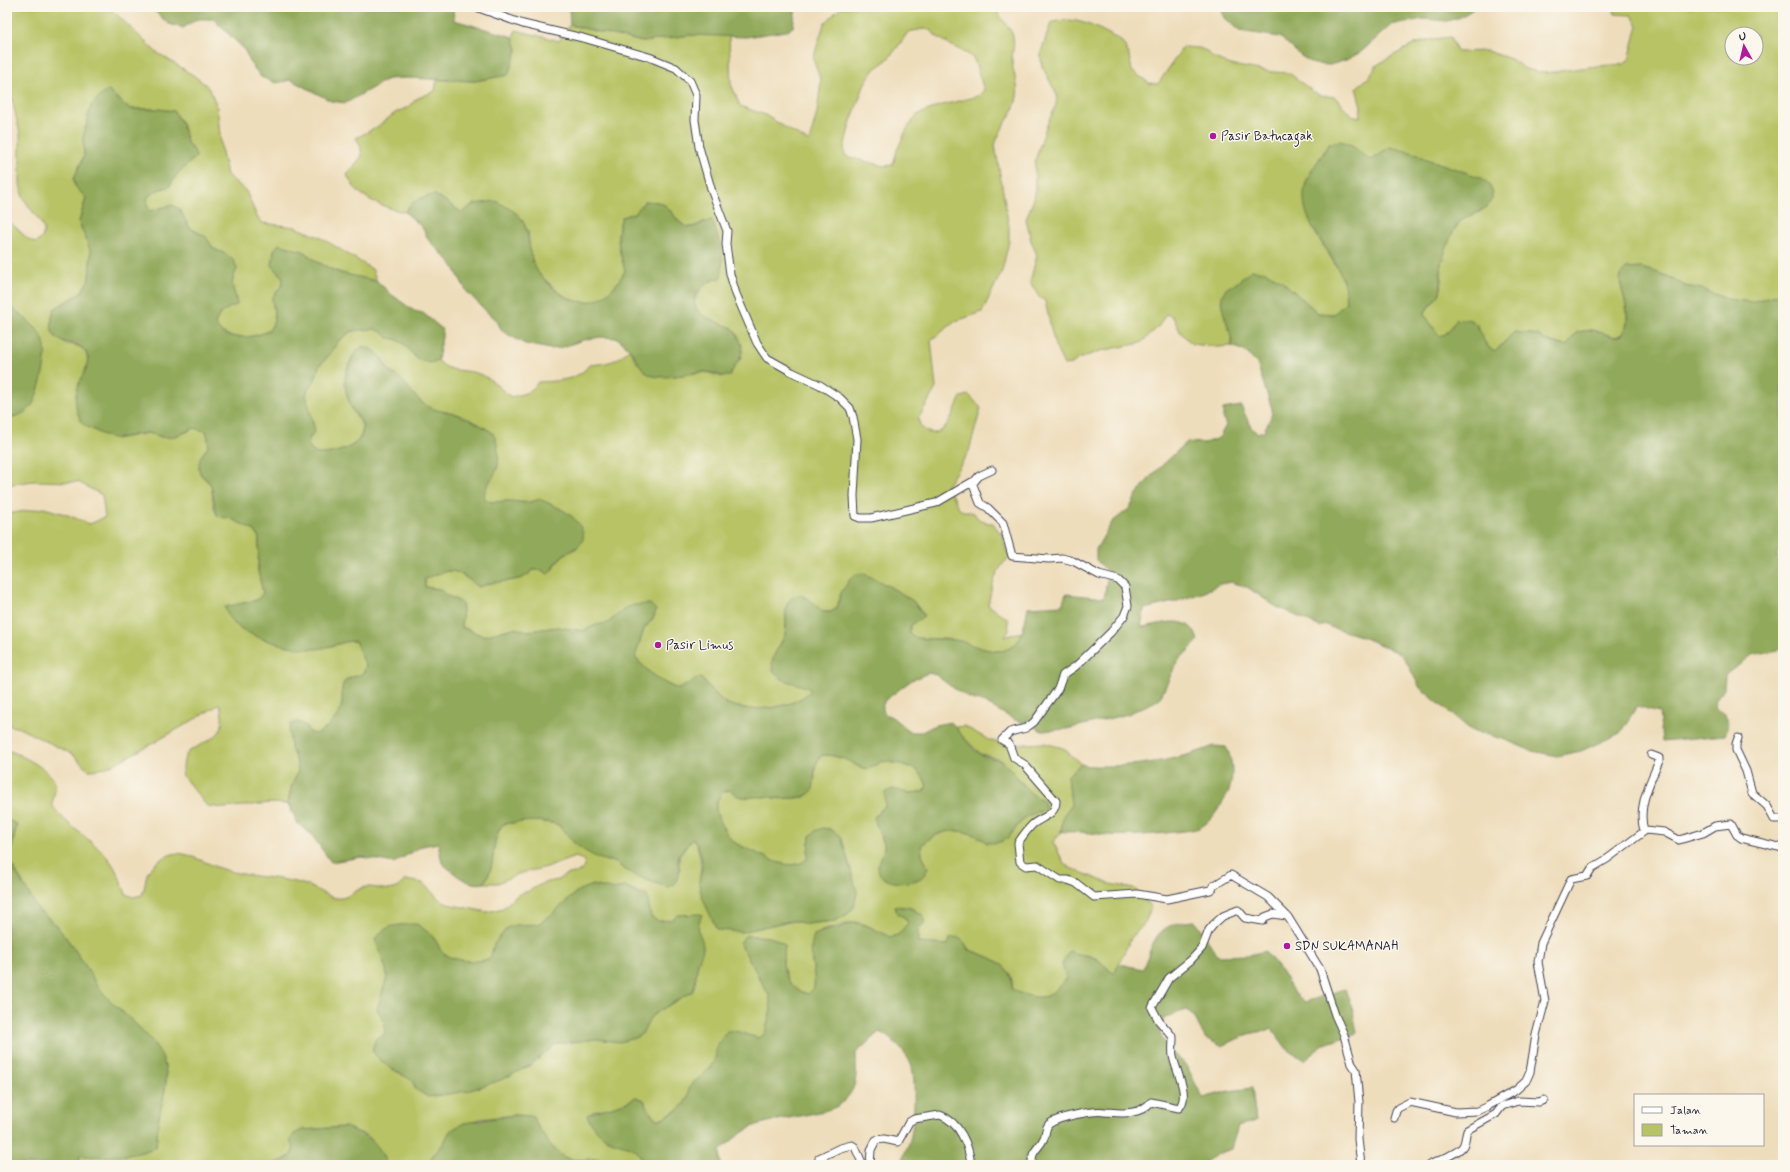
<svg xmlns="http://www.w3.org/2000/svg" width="1790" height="1172" viewBox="0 0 1790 1172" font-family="Mynerve,sans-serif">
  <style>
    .green { fill: #b7c365; stroke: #6c7250; fill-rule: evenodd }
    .forest { fill: #91a95a; stroke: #5a664a }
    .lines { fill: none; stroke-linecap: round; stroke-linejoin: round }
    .street-casing { stroke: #413e4e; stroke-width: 9 }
    .street { stroke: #fff; stroke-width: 7 }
    .poi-dot { fill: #b5179e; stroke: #fbf7ec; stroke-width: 1.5 }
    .labels { text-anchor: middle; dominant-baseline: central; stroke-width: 3; stroke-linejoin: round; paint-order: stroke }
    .poi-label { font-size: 13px; fill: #22223b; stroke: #fbf7ec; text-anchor: start }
  </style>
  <rect width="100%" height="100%" fill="#fbf7ec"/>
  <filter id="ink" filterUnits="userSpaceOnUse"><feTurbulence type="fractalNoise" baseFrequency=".025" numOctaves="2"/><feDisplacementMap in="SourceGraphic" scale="8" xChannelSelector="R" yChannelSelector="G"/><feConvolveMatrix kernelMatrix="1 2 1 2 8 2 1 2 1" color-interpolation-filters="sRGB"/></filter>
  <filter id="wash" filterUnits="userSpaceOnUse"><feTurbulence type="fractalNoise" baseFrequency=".012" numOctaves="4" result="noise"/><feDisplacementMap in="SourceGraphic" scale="16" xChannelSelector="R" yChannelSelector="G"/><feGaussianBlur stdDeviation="0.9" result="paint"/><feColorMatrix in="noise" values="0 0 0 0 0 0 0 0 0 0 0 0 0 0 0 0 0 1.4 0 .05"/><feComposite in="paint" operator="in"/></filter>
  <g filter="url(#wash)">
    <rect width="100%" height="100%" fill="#edb"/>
    <!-- green -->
    <path class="green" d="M7 7H107L113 11 156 52 193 75 206 85 211 92 217 107 222 153 227 175 246 191 257 217 262 223 295 227 320 237 372 269 377 281C348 277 326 270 303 251L272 265 283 278 282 285 273 298 274 321 270 329 264 333 248 337H232L219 331 215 324 217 317 236 297C230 288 232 278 237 269L228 255 214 249 205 236 190 228 179 209 172 205 150 212 147 204V197L154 191 169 187 178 173 196 157 194 150 188 145 182 124 159 109H130L107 90 83 138 84 156 74 178 75 186 86 198 79 222 91 252 89 279 81 293 54 309 52 316V331C55 335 59 340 63 342 67 345 73 344 78 346 97 354 82 378 77 389L116 439 148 433 163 437 171 436 187 432 193 428 206 431C214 452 202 447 200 461 199 465 200 470 200 474L211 485 214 509 218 516 232 519 255 531 259 538 258 571 263 593 257 600 225 607 233 623 246 631 262 638 332 646 347 641H355L366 666 363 674C356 676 347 677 343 684 341 689 343 697 342 703 340 717 328 728 317 734L309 732 305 725 289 731 291 748 297 763 298 771 291 788 288 804 270 803 225 808 207 806 182 775C183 770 183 762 185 757 187 752 192 749 197 747 221 733 226 733 220 704 190 722 160 740 129 756 116 763 105 770 89 770L72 754 19 728 7 725V514L44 508 65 514 90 524 105 517 102 495 78 482 33 481 7 485V417H15L27 320 13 310 7 301V219L29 240 36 243 42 238 44 230 41 223 23 198 20 184V134L7 77Z
      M841 7H996C999 18 1007 23 1012 33 1015 42 1013 49 1012 57 1011 71 1020 84 1017 97 1014 115 1000 127 995 145L1009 227V241L1002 271 982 312 956 321 931 340 936 388 918 419 921 427C924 429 928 433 932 433 947 435 955 408 961 397L969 395 981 408 969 451 947 486 960 510 974 513C979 521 984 523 993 523L1000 533 1003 534 1005 547 1010 557C995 568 992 587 988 605L1008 619 1009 631 1004 637 1022 632C1020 634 1020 638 1019 640 1008 662 974 645 958 641 945 638 929 639 915 638L909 632 911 625 924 615 913 601 887 585 841 593 837 608 831 612H823L812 601 787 603 785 635 774 656 797 684 805 685 811 690C796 709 748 714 726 703 718 699 707 684 700 677L679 689C664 685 645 670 635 657L644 629 654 617 626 608 608 623 596 625 583 631 558 627 528 631 514 628 483 636 460 626 463 610 462 603 446 595 440 589 425 587V579C454 566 454 569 479 587 485 585 491 582 498 582 512 580 523 581 533 570L554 569C558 557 566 553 577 548L532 502 525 503 507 501 491 502 484 498V490L498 465 493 433 487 429 456 414 440 412 425 405 412 393 403 381 389 371 381 356 357 349C352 357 346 369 345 378 345 383 350 405 353 411 355 415 360 419 361 423 368 443 342 452 327 454 317 455 313 454 308 444L310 437 306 394 309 387 314 381 319 366 330 354 338 341 352 331 375 329 382 332 388 338 396 339 404 344 415 357 430 363 438 360C445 371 461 370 472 372 491 376 497 387 511 397 523 394 531 393 538 382 556 381 578 381 589 365 608 363 616 363 629 349L637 363 681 375 706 372 722 377 732 369 742 357 733 328C723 325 706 320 699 312 687 300 703 285 713 280L704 221C680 239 677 211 661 203 657 201 650 202 645 201L635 213 622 217C614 238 620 251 625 271 606 305 579 313 551 285 543 278 535 271 532 261 529 251 529 240 528 230L474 204 462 213 441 198 434 195 410 205 405 212C389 209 370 202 358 191 353 187 350 180 347 175L362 156 360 144 356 138 377 127 395 113 410 106 416 99 435 91 437 80 475 81 508 75 517 50 513 37 516 30 559 41 570 25 643 42 689 35H729L731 84 740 106 765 115 809 142 817 113 821 81 813 59 824 24ZM923 29 931 30 936 36 954 47 968 54 974 59 984 90 978 96 939 106 917 115 907 129 897 150 893 165 884 166 845 156 844 148 850 124 865 83 874 69 887 60 897 48 908 32Z
      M1613 7H1783V293L1751 302 1727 299 1701 289 1685 286 1672 278 1641 268 1620 283C1625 299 1632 320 1622 335L1615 337 1592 330 1577 332 1567 346 1544 340 1538 335 1514 332 1495 352C1485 347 1480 335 1478 324L1456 320 1447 333 1440 337 1424 314C1429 305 1439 298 1441 288 1443 280 1440 272 1441 264 1443 250 1450 236 1458 224 1464 216 1475 216 1482 210 1496 199 1495 189 1481 178L1424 158 1418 154 1383 151 1377 156 1370 160 1363 156 1351 144 1321 158 1305 185 1313 229 1341 274 1345 288 1346 303 1334 314 1318 313 1281 280 1251 271 1234 285 1227 288 1221 302 1231 331 1232 346 1217 347 1192 344 1181 333 1173 317 1166 314 1158 327 1141 343 1100 351 1078 359 1072 364 1064 365 1055 346 1045 301 1039 297 1030 282 1037 255 1031 241 1026 219 1034 199 1035 192V161L1046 127 1056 105 1057 95 1042 66 1041 59V52L1051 23C1072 15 1091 25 1109 34 1113 37 1119 39 1122 42 1129 51 1130 60 1132 71L1149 83 1158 84 1183 47 1199 48 1207 51 1212 57 1231 65 1272 72 1289 73 1312 91 1319 95 1335 97 1351 115 1360 117 1361 106 1356 88 1368 78 1377 65 1396 54 1415 44 1433 39 1451 37 1457 52 1487 51 1511 59 1525 69 1545 73 1597 66 1624 64 1629 60 1638 25 1631 15 1615 14ZM1732 34H1756V58H1732Z
      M964 726 989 740 1005 745 1044 743 1063 748 1081 764 1068 775 1071 805 1063 816 1061 832 1053 842 1064 863 1070 868 1110 884 1134 888 1151 907 1145 923 1131 938 1114 974C1109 970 1105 966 1100 961 1094 955 1084 955 1076 954L1062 964 1066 978C1047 1003 1039 1000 1012 990 1015 964 990 957 969 950L964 942 948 945 918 943 917 913 911 908 896 906 908 923 898 935 890 937C879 933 867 923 855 922 851 922 827 930 821 931L810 950 815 980 814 988 808 994C792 990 783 977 783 961 783 955 785 950 785 945 774 935 759 936 745 936L740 943 769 995 771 1009 765 1034 758 1038 735 1031H727L714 1062 689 1094 687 1101 681 1108 658 1120 652 1115 644 1100 636 1097 620 1106 594 1111 607 1140C622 1143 641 1147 643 1165H601L599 1159C590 1158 582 1160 574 1160 554 1158 541 1131 532 1116L515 1115 480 1119 450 1131 443 1144 425 1165H386L383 1155 368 1136 345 1127 302 1130C292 1153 294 1159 268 1165H81L78 1156C104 1157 131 1158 156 1147 157 1139 157 1131 158 1123 161 1102 171 1080 163 1060 154 1036 121 1013 104 994 94 983 88 968 79 956 69 941 55 921 39 911L9 860 17 824 7 820V750C18 753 53 771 55 783 56 790 53 798 52 805 67 827 91 838 108 858 117 869 121 882 126 894L133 897 142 895C145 888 145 881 147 874 151 865 164 856 173 854 185 850 209 865 222 869 249 878 279 876 306 885 316 888 325 896 336 898 349 900 355 888 367 887 383 887 393 896 405 880L423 883 440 900 447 904 487 912 503 908 515 897 521 893 529 891 543 883 558 880 565 875 579 872 585 867 584 860 575 857 551 866 518 874 498 883H484C498 864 489 841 503 824L532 820 557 824 573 841 606 861H614L620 866 680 869C676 855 684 848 693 838 702 853 702 866 699 883L742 932 789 921H797L805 924 835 921 849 913 854 907 857 892 841 836 830 829 810 836 807 859C790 874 765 857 748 849 743 847 738 845 734 842 726 835 715 817 716 806 716 802 720 796 722 792L730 790 738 796 746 797 763 796 780 799 805 797C807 793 811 790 813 786 818 775 810 768 822 755H829L845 759 859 767H875L881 761C902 765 919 763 927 786L923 792 908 793 893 789 885 807 879 811 876 825 884 844V852L878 866 928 868 922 854 921 846C939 827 967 826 987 843L1009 837 1024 818 1031 814 1040 812 1043 800 1035 797 1029 792 1020 780 997 758 981 754 960 734 956 727Z"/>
    <!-- forest -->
    <path class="forest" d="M150 7H448L453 8 454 20 513 37 517 50 508 75 475 81 406 78 388 79 346 103 331 101 291 80 276 83 261 77 251 64 244 49 213 19H197L183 28 169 24Z
      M569 7H796L793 27 786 31 746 37 689 35 643 42 570 25Z
      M1219 7H1476L1461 17 1447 21 1423 19 1391 25 1361 52 1346 60 1330 65 1314 64 1301 56 1280 37 1239 31 1225 18Z
      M107 90 130 109H159L174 111 182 124 188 145 194 150 196 157 178 173 169 187C160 188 155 191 148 197L147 204 150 211 172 205 179 209 190 228 205 236 214 249 228 255 234 261 237 269C228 285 235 289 237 305 226 309 219 312 215 324 218 329 220 332 226 335 236 339 263 337 270 329 277 321 273 308 272 298L282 285 283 278 272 265 274 250 279 244 303 251 317 262 337 272 377 281 391 294 414 311 423 313 442 329V337L438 360 430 363 422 361 415 357 404 344 396 339 388 338 382 332 375 329 352 331 338 341 330 354 319 366 314 382 309 387 306 394 315 431 310 437 308 444C312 452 315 455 324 454 339 452 368 445 362 424 360 419 356 415 353 411 349 404 346 393 345 385 344 377 347 371 350 364 353 355 355 350 364 346 384 354 378 358 389 371 393 375 400 377 404 382 411 390 417 401 427 406 438 412 446 411 456 414 467 418 494 429 496 440 498 446 499 458 498 465 496 477 484 485 484 498L491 502C496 502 502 501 507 501 519 501 527 505 539 499 555 506 573 512 581 528 583 533 585 538 581 543 576 550 567 551 561 557 555 562 554 569 548 574L541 570H533C523 581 512 580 498 582 491 582 485 585 479 587 455 569 454 566 425 579V587L440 589 446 595 462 603 463 610 461 627 483 636 514 628 528 631 558 627 583 631 596 625 608 623 626 608 634 605 650 604 656 610 654 617 644 629 635 657C645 670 664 685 679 689L700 677C707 684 718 699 726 703 747 714 796 709 811 690 801 682 780 684 774 671 767 657 782 647 785 634 788 625 784 613 787 604 789 598 795 596 799 594L812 601 823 612H831L837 608 841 593 850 579 856 574 863 573 887 585 913 601 924 616 911 625 909 632 915 638C928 639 942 639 955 640 975 643 999 662 1017 642 1023 636 1026 616 1028 607L1062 605 1066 594 1104 598 1108 572 1096 560V549L1112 522 1130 508 1137 494 1152 475 1187 442 1204 443 1219 438 1226 425 1223 418V409L1241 406 1251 427 1257 433 1264 431 1271 417 1272 409 1257 364 1246 352 1232 346C1233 329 1213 302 1226 289 1228 287 1231 286 1234 285 1240 281 1246 275 1251 270L1266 272 1281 280 1318 313 1334 314 1346 303C1345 293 1345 283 1340 273 1328 245 1298 220 1305 187 1307 174 1322 156 1329 144 1347 135 1356 151 1370 160L1377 156 1390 147 1418 154 1424 158 1482 178 1489 184 1492 191V199L1487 207 1460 221 1452 234 1441 263V288L1439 295 1428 307 1424 314 1440 337 1447 333 1456 320C1486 313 1475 342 1495 352L1514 332 1538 335 1544 340 1566 346 1577 332 1592 330 1615 337 1622 335C1635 317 1620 295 1620 275L1626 269 1641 268 1656 272 1672 278 1685 286 1701 289 1727 299 1751 302 1783 293V544L1777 554 1783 601 1781 625 1783 649 1752 655 1725 676 1724 689 1714 701 1716 709 1725 714 1729 724 1725 735 1662 741 1659 712 1637 706 1620 733 1581 751 1557 756 1532 751 1503 739 1471 730 1420 688 1405 659 1399 653 1360 636 1330 627 1324 624 1320 627 1275 606 1247 587 1231 582 1220 584 1202 593 1174 602 1144 609 1141 627C1161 625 1191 611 1198 641L1177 662 1162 694 1158 700 1128 714 1067 729 1042 731 1031 725 1015 720 985 703 969 698 949 685 936 675 928 673 912 680 885 700 882 707 885 714 892 717 910 732H922L935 725 951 722C960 732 968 745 980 754 988 759 998 757 1005 764 1018 776 1026 794 1043 800L1046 808C1039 813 1031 813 1024 819 1008 832 1013 844 987 843 967 826 939 827 921 846L922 854 928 868C924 878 919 880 909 882 899 884 878 882 878 867 879 858 886 852 884 843 882 834 876 827 874 817L885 807V792L893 789 908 793 923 792 927 786C919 763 902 765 882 761 864 776 861 765 844 759 837 756 829 755 822 755 809 769 818 784 811 792 802 802 774 797 763 797 755 796 745 799 738 796 735 795 733 792 730 790L722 792C720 796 716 802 716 806 715 817 726 835 734 842 738 845 743 847 748 849 765 856 790 874 807 859L810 836 815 831 822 828 830 829 841 836 857 892 854 907 849 913 835 921 805 924 797 921H789L742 932 717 930C712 918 699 894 699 883 699 878 702 872 702 867 703 857 698 846 693 838L679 854 678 861 680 869 675 884 668 887C648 881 629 875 614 861 600 862 584 851 573 842 567 836 564 827 556 824 538 819 521 822 503 824 489 841 498 864 484 883 467 887 454 873 442 863L438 843 422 846 394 863 362 857 331 862 311 834 298 824 288 804 291 788 298 771 297 763 291 748 289 731 291 724 298 722 305 725 309 732 317 734C328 728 340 717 342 703 343 697 341 689 343 684 347 677 356 676 363 674L366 666 355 641C342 641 330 648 316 649 295 650 246 638 232 621 228 617 227 613 225 607L257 600 263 593 258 571 259 538 255 531 232 519 218 516C213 506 215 496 211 486 208 478 198 476 199 466 199 449 214 453 206 431L193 428C185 433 171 439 161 437 157 436 151 433 147 433 122 435 118 445 94 430 90 428 84 426 81 422 80 420 79 416 78 414 75 406 75 397 77 390 79 378 93 365 86 352 75 335 42 353 54 309L81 293 89 279 91 252 79 222 86 198 75 186 74 178 84 156 83 138 91 105Z
      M434 195 441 198 462 213 474 204 496 201C503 205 516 211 521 218 531 233 527 246 533 262 536 272 544 279 551 286 580 313 607 304 625 271 620 251 614 238 622 217L635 213 645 201C650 202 657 201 661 203 672 208 676 225 689 227 697 228 704 221 712 220 719 239 725 257 721 278 710 280 705 284 698 292 681 313 720 322 732 328 735 330 740 339 741 343 746 356 734 364 730 376 719 377 715 372 706 372 691 371 660 383 647 373 639 367 637 359 631 351 627 346 622 342 617 338L601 337 583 340 560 348 550 349 525 344 502 331 498 323 467 292 452 264 429 241 422 227 405 212C412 201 421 197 434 195Z
      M7 301C13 310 20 313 27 320 33 325 40 332 43 339 50 355 40 387 34 402 28 413 18 417 7 417Z
      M1214 746 1226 747C1234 761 1234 783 1226 797 1219 808 1212 821 1201 827 1193 831 1182 831 1174 832 1152 835 1129 836 1107 835 1091 833 1077 831 1061 832L1063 816 1071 805 1068 775 1081 764C1091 767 1101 766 1111 766 1146 765 1181 759 1214 746Z
      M7 820 17 824 9 860 39 911C55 921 68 940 79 956 88 968 94 983 104 994 121 1013 155 1036 163 1060 171 1080 161 1102 158 1123 157 1131 157 1139 156 1147 131 1158 105 1157 79 1156L81 1165H7Z
      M593 885 610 889 625 887 640 894 647 895 651 917 658 921 672 920 678 915 701 914 702 915C693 934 703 933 703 948 703 954 699 958 698 963 696 972 696 982 693 991L656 1013 650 1018 642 1034 635 1038 619 1042 596 1039 556 1044 531 1065 501 1080 468 1091 428 1097 415 1089 413 1081C398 1072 381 1065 372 1050L376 1038 383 1036C388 1025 382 1019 377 1009L387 977 386 969 375 939C387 923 399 925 417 924 423 929 432 934 436 941 439 945 439 950 444 954 454 961 478 963 490 959L494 944 507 928 515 925 538 924 551 915 579 890Z
      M895 906 911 908 924 916V924L918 929V943L948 945 950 938 958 937 964 942 969 950C990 957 1014 964 1012 990 1039 1000 1047 1003 1066 978L1062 964 1069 951C1077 955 1086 954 1094 958 1102 961 1107 969 1114 974L1119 964 1143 969C1155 937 1157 923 1195 921L1218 956 1249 955 1265 951 1282 972 1294 993 1305 1002 1345 989 1353 1011 1357 1033 1325 1044 1304 1060 1287 1049 1272 1029 1249 1034 1221 1046 1205 1038 1194 1016 1187 1010 1165 1017 1159 1030 1166 1047 1185 1064 1203 1098 1229 1091 1252 1088 1256 1121 1238 1126 1231 1149 1218 1154 1200 1165H900C903 1155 909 1146 911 1136 914 1120 917 1076 910 1062 904 1050 890 1037 879 1032L856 1053C856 1065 858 1082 851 1092 849 1096 844 1101 841 1104 828 1114 777 1118 757 1125 743 1130 731 1141 720 1151L721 1165H643C641 1143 619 1147 607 1139 599 1134 590 1124 587 1115 603 1107 621 1107 636 1097L644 1100 652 1115 658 1120C674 1113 690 1106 689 1086 702 1075 718 1066 716 1047L727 1031H735L758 1038 765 1034 771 1009 769 995 740 943 745 936C759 936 774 935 785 945 785 950 783 955 783 961 783 977 792 990 808 994L814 988C816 970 807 953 814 935 822 931 829 930 838 928 843 927 847 924 852 923 862 921 881 933 890 937L898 935 908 923 904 917 897 914Z
      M515 1115 532 1116C541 1131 554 1158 574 1160 582 1160 591 1158 599 1159L601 1165H425L443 1144 450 1131 464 1123Z
      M345 1127C366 1135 380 1141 386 1165H268L284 1160 291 1156 294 1149 290 1141 294 1134 302 1130Z"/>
  </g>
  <g filter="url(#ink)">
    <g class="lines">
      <defs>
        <path id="street" d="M476 7 523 24 583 38 649 57 676 68 690 81 696 95 695 120 699 147 712 192 727 231 726 244 730 274 736 294 757 343 767 358 792 372 820 385 840 398 850 408 853 417 857 439 854 496 855 516 860 518H871L936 503 972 482 980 503 988 508 1003 523 1012 556 1049 559 1062 558 1073 561 1099 575 1118 580 1125 587 1128 606 1124 616 1111 632 1076 666 1063 675 1058 689 1034 722 1026 728 1010 732 1002 740 1009 744 1014 758 1024 764 1056 801C1056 816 1040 817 1032 825 1027 830 1022 837 1018 843L1020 862 1026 866 1037 865 1060 880H1068L1076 883 1094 897 1137 894 1167 899 1210 890 1213 888V886L1231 875 1268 897 1288 917 1320 969 1335 1015 1344 1035 1352 1064 1356 1070 1359 1102 1358 1139 1361 1165
          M973 483 979 476 992 470
          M1738 738 1736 744V750L1746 771 1752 793 1767 806 1774 819H1783
          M1644 831C1637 806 1650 783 1659 761V758L1651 755
          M1394 1118 1396 1111 1398 1108 1410 1102 1456 1112 1477 1111 1488 1106 1516 1090 1526 1081 1530 1072 1536 1035 1545 1001 1538 962 1541 943 1571 879 1587 876 1592 868 1607 859 1646 830 1664 832 1679 840 1703 833 1715 826 1731 824 1737 835 1741 838 1783 848
          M819 1158 840 1148 852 1145 855 1147 863 1165
          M870 1165 871 1150 876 1140 884 1139 898 1142 909 1122 914 1119 940 1115C960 1122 969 1146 971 1165
          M1032 1165C1031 1149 1038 1151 1044 1138 1046 1134 1045 1128 1049 1124 1058 1117 1094 1110 1105 1112 1121 1113 1139 1116 1151 1102L1179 1108C1191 1095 1175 1070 1173 1056 1172 1050 1173 1043 1173 1037L1159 1021 1152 1008 1154 1004 1169 978 1191 960 1202 948 1209 930 1214 924 1223 916 1238 910 1245 918 1263 921 1265 917 1273 914 1287 916
          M1429 1165C1438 1161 1459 1153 1463 1146 1466 1141 1465 1136 1467 1130L1496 1114 1502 1106 1518 1101 1539 1102 1544 1100"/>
      </defs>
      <!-- street casing -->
      <use href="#street" class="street-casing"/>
      <!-- street -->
      <use href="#street" class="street"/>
    </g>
  </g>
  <!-- markers -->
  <g class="poi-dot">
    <circle cx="1213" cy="136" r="4"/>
    <circle cx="658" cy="645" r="4"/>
    <circle cx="1287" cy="946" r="4"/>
  </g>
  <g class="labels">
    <!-- poi labels -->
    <g class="poi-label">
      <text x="1221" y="136">Pasir Batucagak</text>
      <text x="666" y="645">Pasir Limus</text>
      <text x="1295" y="946">SDN SUKAMANAH</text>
    </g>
  </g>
  <!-- margin -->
  <rect width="1790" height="1172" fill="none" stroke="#fbf7ec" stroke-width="24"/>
  <!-- legend -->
  <rect x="1634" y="1094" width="130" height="52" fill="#fbf7ec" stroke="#a4a2a5"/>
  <rect x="1642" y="1107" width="20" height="6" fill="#ffffff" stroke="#a4a2a5"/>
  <text x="1670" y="1114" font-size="12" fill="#22223b">Jalan</text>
  <rect x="1642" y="1124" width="20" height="12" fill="#b7c365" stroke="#a4a2a5"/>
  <text x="1670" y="1134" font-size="12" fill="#22223b">Taman</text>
  <!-- north arrow -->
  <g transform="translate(1744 46) rotate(352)"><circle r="19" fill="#fbf7ec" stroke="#a4a2a5"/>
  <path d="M0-3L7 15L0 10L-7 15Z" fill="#b5179e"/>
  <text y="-6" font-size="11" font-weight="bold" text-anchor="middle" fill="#22223b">U</text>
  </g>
</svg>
